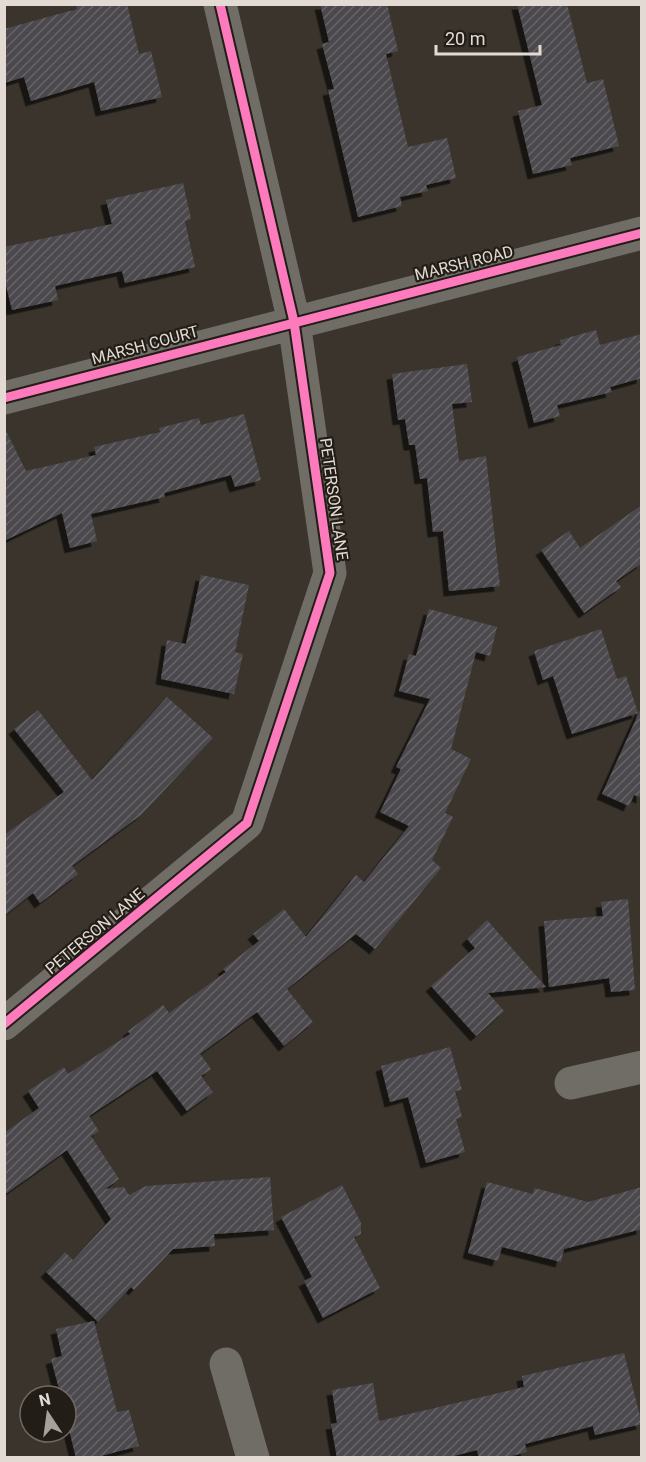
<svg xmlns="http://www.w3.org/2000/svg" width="646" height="1462" viewBox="0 0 646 1462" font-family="Roboto,sans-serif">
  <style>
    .building { fill: url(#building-hatch); filter: url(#shadow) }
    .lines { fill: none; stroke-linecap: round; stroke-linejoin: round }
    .street { stroke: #706d67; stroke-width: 33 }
    .cycleway-casing { stroke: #221d17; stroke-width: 13 }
    .cycleway { stroke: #fd7abc; stroke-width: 9 }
    .labels { text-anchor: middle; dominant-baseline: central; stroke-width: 4.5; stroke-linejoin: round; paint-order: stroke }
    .street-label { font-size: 16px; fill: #e3dbd3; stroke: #221d17 }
  </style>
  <defs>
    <pattern id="building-hatch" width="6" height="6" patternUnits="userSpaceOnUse" patternTransform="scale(1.5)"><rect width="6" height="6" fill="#4c4a4d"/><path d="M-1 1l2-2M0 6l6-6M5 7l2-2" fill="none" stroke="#666466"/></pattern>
    <filter id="shadow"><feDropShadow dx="-5.5" dy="5.5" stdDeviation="0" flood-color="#0009"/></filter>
  </defs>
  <rect width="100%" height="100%" fill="#3a342d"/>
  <!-- building -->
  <path class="building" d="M76 4H127L139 54 151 51 162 97 101 111 94 82 31 101 24 77 4 83V29L77 9Z
    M320 4H387L398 51 386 54 408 147 447 138 456 178 426 185 428 191 400 197 402 206 358 217 328 90 334 89 322 44 329 42Z
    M517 4H567L587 83 603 79 619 146 570 158 572 165 533 174 518 111 542 105Z
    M183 183 191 219 185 221 195 267 125 283 122 271 55 286 58 300 12 310 4 277V247L112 224 106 200Z
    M596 330 600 345 642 334V378L610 387 612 392 557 405 560 416 534 423 517 357 561 345 560 340Z
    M467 364 472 402 452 404 459 461 486 456 500 586 449 591 443 531 433 532 427 478 420 479 415 445H409L405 419 398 420 392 374Z
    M244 414 261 480 235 487 231 475 164 493 165 497 91 514 97 541 70 548 62 513 4 541V427L26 471 96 455 94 447 160 432 159 428 199 418 201 425Z
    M642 505V563L616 581 621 587 584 613 541 550 569 531 580 548Z
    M201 575 249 585 235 652 243 654 234 694 161 679 167 640 186 644Z
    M429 609 497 627 490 656 476 652 451 749 471 759 445 813 453 817 432 860 441 868 375 949 356 934 287 989 313 1022 284 1046 257 1012 200 1054 211 1069 201 1076 213 1092 187 1111 157 1071 89 1116 99 1131 91 1136 119 1179 105 1189 124 1187 129 1195 146 1186 270 1177 274 1230 214 1234 215 1246 173 1249 134 1290 131 1287 98 1322 46 1272 65 1252 73 1260 111 1219 67 1150 4 1195V1133L39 1108 28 1091 64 1067 68 1074 130 1034 128 1031 163 1005 169 1013 226 972 223 969 259 941 253 934 284 909 306 937 356 875 364 882 409 826 380 812 401 769 396 767 430 699 399 691 409 654 416 656Z
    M601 629 617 679 626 676 638 713 572 734 553 676 543 680 534 651Z
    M167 697 213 738 141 815 72 866 78 874 40 903 33 893 4 916V835L64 792 14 729 38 710 92 780Z
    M642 706V798L634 795 629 806 602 794Z
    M628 899 635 990 611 992 609 978 549 987 544 921 603 916 601 902Z
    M487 920 546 987 488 993 504 1011 476 1036 431 986 475 948 467 939Z
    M450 1047 462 1090 455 1091 462 1117 456 1119 465 1152 426 1163 408 1097 390 1102 381 1066Z
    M487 1182 533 1194 534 1188 588 1202 642 1187V1229L564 1249 561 1262 502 1247 498 1261 468 1253Z
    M342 1185 361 1223V1234L354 1237 380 1288 323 1318 304 1281 312 1277 281 1217Z
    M94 1321 117 1412 129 1410 139 1446 93 1458H76L66 1417V1396H61L51 1359 62 1356 56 1329Z
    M624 1353 642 1424 595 1435 593 1426 525 1444 527 1452 504 1458H479L477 1450 446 1458H337L331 1424 337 1423 332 1390 373 1383 379 1421 524 1387 522 1376Z"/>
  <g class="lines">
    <!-- street -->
    <path class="street" d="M4 398 642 233
      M4 1024 247 823 330 573 294 322 220 4
      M571 1083 642 1067
      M226 1364 253 1458"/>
    <defs>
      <path id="cycleway" d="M4 398 642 233
        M4 1024 247 823 330 573 294 322 220 4"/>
    </defs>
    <!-- cycleway casing -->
    <use href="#cycleway" class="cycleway-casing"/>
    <!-- cycleway -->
    <use href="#cycleway" class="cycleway"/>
  </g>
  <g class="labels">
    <!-- street labels -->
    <g class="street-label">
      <text transform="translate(464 263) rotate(-14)">MARSH ROAD</text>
      <text transform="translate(145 345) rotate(-15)">MARSH COURT</text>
      <text transform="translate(334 499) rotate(82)">PETERSON LANE</text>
      <text transform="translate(95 931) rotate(-40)">PETERSON LANE</text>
    </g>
  </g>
  <!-- border -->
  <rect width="646" height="1462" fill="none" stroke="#e3dbd3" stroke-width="12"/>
  <!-- north arrow -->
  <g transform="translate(48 1414) rotate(347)"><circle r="28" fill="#221d17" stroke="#6f6962" stroke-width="1.5"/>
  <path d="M0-4.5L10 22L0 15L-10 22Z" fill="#a8a199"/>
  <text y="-9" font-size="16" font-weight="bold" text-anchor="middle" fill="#e3dbd3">N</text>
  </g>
  <!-- scale -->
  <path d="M436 45v9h104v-9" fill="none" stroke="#e3dbd3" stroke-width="3"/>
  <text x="445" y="45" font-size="18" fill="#e3dbd3" stroke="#221d17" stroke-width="4.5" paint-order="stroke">20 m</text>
</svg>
